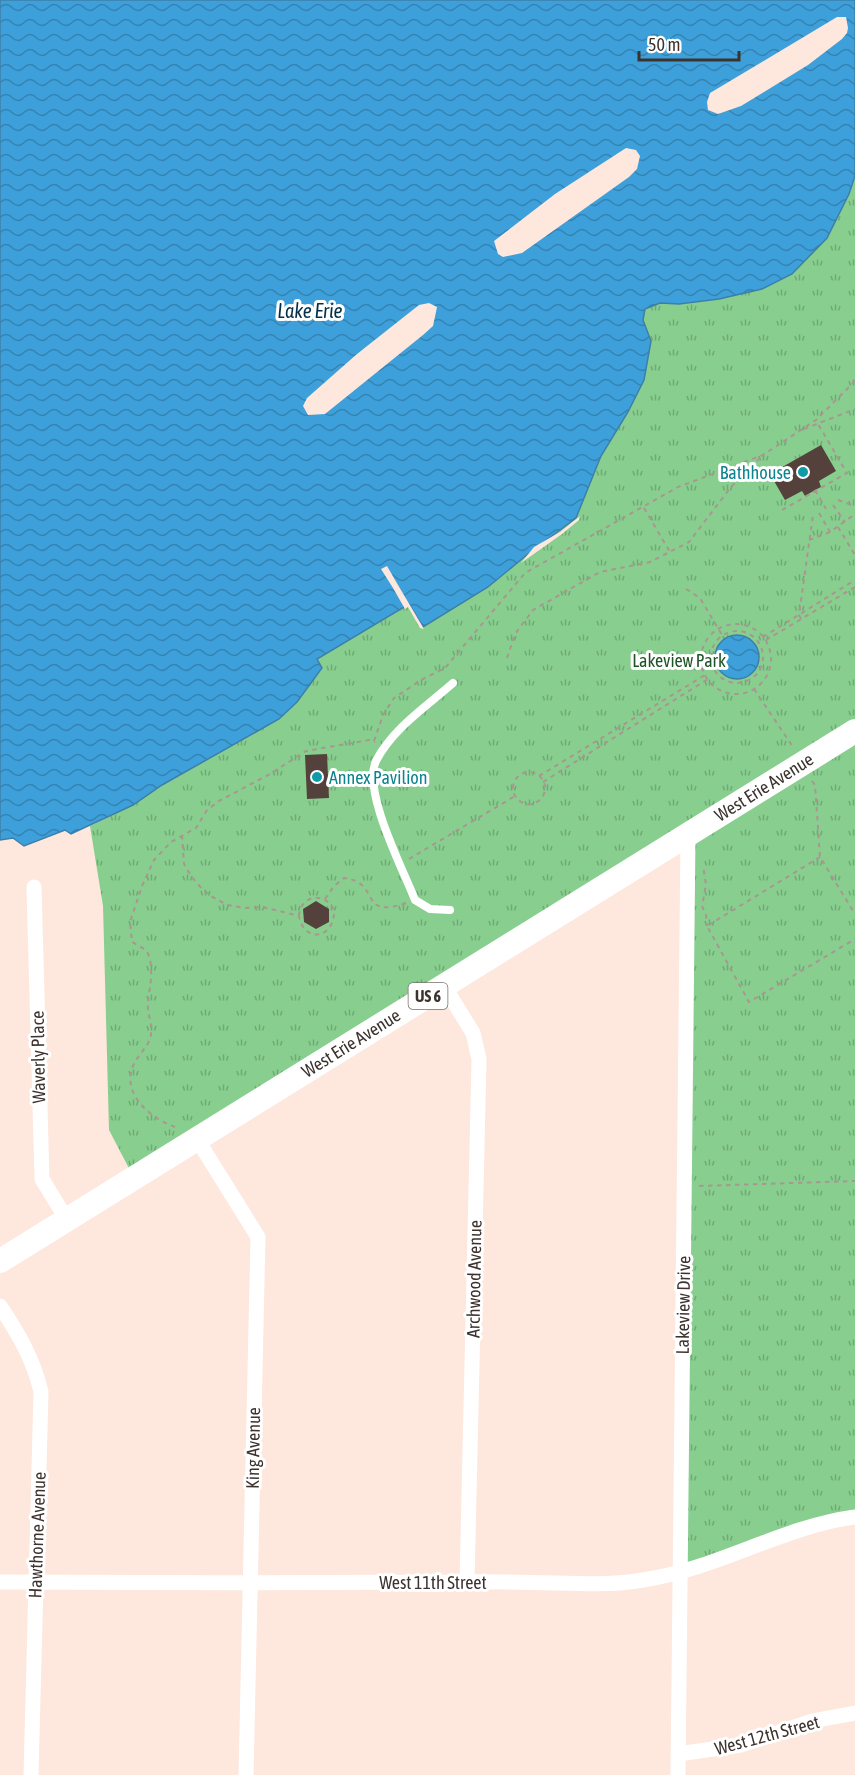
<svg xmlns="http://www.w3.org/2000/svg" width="855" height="1775" viewBox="0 0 855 1775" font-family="'Asap Condensed',sans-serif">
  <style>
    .park { fill: url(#park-tufts) }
    .water { fill: url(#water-waves); stroke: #3d7fa7; stroke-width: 1.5 }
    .pier { fill: #fee7dd }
    .building { fill: #54413b }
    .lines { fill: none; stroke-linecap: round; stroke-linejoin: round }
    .path { stroke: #a89790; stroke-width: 2; stroke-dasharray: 4.5 4.5; stroke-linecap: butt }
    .service { stroke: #fff; stroke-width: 8 }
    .minor { stroke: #fff; stroke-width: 15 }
    .primary { stroke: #fff; stroke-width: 24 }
    .culture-dot { fill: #0f9aa8; stroke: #fff; stroke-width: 2 }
    .labels { text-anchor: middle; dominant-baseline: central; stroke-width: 6; stroke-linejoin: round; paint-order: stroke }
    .shield { fill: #fff; stroke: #76706d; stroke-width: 1.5 }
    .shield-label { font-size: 16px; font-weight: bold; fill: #3c332f }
    .culture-label { font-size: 18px; fill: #0d838f; stroke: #fff; text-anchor: end }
    .park-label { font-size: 18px; fill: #1e5427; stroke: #fff }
    .street-label { font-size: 18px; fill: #3c332f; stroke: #fff }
    .water-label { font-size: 20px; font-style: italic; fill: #042f48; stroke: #fff }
  </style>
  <defs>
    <pattern id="park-tufts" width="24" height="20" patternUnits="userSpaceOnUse" patternTransform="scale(1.5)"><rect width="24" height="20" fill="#88cf8f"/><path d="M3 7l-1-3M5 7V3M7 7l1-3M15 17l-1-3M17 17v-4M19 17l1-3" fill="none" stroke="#70a975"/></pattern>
    <pattern id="water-waves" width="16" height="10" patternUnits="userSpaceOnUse" patternTransform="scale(1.5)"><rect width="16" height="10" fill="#3da0db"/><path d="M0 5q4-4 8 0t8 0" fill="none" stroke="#3483b2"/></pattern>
  </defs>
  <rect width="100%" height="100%" fill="#fee7dd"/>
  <!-- park -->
  <path class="park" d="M855 176V1517L680 1573 687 835 134 1178 109 1130 103 906 90 826 133 805 162 785 279 719 322 669 316 659 409 603 423 626 488 587 528 554 576 518 601 456 628 412 651 341 643 320 645 309 660 303 679 304 719 299Z"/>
  <!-- water -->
  <path class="water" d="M0 0H855V176L849 194 827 238 792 274 762 289 719 299 679 304 660 303 645 309 643 320 651 341 644 380 628 412 601 456 576 518 528 554 488 587 423 627 409 604 317 659 322 668 297 702 279 719 162 785 133 805 71 834 65 830 24 846 13 838 0 840Z
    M715 657a22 22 0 1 1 44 0a22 22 0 1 1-44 0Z"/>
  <!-- pier -->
  <path class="pier" d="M837 17H846L848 28 847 33 842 39 808 65 741 106 718 114 708 110 707 102 710 93Z
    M626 148 636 150 640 156 637 169 629 177 522 253 503 257 498 254 494 241 555 194Z
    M429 303 437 307 436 312 433 326 423 335 325 414 308 415 303 406 307 398 357 354 419 305Z
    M580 516 579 520 562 534 521 563 534 547 560 532Z
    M387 566 398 585 424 629 420 628 408 607 405 609 393 588 381 569Z"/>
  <!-- building -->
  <path class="building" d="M821 445 836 471 819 481 821 487 815 490 805 496 802 491 785 500 770 474Z
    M327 754 329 798 307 799 305 755Z
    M316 901 329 909V922L316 929 304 922 303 909Z"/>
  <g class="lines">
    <!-- path -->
    <path class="path" d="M804 429 855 409
      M815 490 826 509
      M838 500 855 506
      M833 505 845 522
      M644 508 670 552
      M782 510 847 473 818 424
      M819 513 830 532
      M838 527 855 555
      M809 540 830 532 855 514
      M686 589 700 598 722 635
      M801 619 799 615 813 515
      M701 659a35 35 0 1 1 70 0a35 35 0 1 1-70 0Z
      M711 657a26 26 0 1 1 52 0a26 26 0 1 1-52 0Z
      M763 637 855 580
      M766 640 855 587
      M507 658 515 634 533 610 600 572 650 562 689 542 731 487 761 457
      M754 689 793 747
      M374 741 383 715 394 698 421 680 445 668 525 573 678 487 763 455 816 420 855 381
      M513 788a16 16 0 1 1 32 0a16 16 0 1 1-32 0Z
      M539 776 705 675
      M812 781 815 785 820 857 855 914
      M543 782 708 679
      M182 835 184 864 191 876 202 889 211 896 227 905 245 908 262 907 296 915 299 916C304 944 335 939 334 910 325 891 300 895 299 916
      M820 857 707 926 749 1002 855 939
      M409 859 515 796
      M325 899 334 886 344 878C382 882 357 920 406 903
      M703 901 706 884 703 866
      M702 906 706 915 707 926
      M175 1127C152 1119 121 1095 133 1066 137 1056 146 1049 150 1039 153 1030 150 1020 148 1011 147 997 152 984 151 970 151 964 150 957 147 952 144 948 137 945 132 942L130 922 142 886 154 860 171 842 196 828 207 810 219 801 270 774 306 751 369 740 375 742
      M699 1186 855 1181"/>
    <!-- service -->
    <path class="service" d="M450 910 430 909 415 900C403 869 362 791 376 761 392 729 427 706 453 683"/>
    <!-- minor -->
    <path class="minor" d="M34 887 42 1179 67 1220
      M444 986 473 1033 479 1059 467 1582
      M197 1139 258 1237 246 1775
      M0 1306C18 1333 34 1360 41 1392L31 1775
      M0 1582C149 1583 299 1583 448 1582 485 1581 521 1582 557 1583 586 1584 614 1585 643 1580 717 1569 781 1527 855 1517
      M678 1754 741 1745 812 1721 855 1713
      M678 1775 688 835"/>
    <!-- primary -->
    <path class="primary" d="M0 1261 855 731"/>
  </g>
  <!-- markers -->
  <g class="culture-dot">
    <circle cx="803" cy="472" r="6"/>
    <circle cx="317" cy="777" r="6"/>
  </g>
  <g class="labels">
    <!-- shield labels -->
    <rect class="shield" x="408.5" y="983" width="39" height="26" rx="4.5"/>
    <g class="shield-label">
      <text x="428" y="996">US 6</text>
    </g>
    <!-- culture labels -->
    <g class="culture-label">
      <text x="791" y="472">Bathhouse</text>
      <text x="329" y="777" text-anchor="start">Annex Pavilion</text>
    </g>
    <!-- park labels -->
    <g class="park-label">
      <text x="679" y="660">Lakeview Park</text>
    </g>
    <!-- street labels -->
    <g class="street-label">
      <text transform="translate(764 787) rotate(-32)">West Erie Avenue</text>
      <text transform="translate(351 1043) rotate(-32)">West Erie Avenue</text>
      <text transform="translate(38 1057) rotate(-91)">Waverly Place</text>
      <text transform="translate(474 1279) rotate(-89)">Archwood Avenue</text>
      <text transform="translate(683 1305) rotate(-89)">Lakeview Drive</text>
      <text transform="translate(253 1448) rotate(-89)">King Avenue</text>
      <text transform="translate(37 1535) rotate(-88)">Hawthorne Avenue</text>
      <text x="433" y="1582">West 11th Street</text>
      <text transform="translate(767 1735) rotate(-15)">West 12th Street</text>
    </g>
    <!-- water labels -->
    <g class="water-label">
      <text x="310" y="310">Lake Erie</text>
    </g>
  </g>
  <!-- scale -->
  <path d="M639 51v9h100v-9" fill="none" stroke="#3c332f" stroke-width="3"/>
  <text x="648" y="51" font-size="18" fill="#3c332f" stroke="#ffffff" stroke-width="4.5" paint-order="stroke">50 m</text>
</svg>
